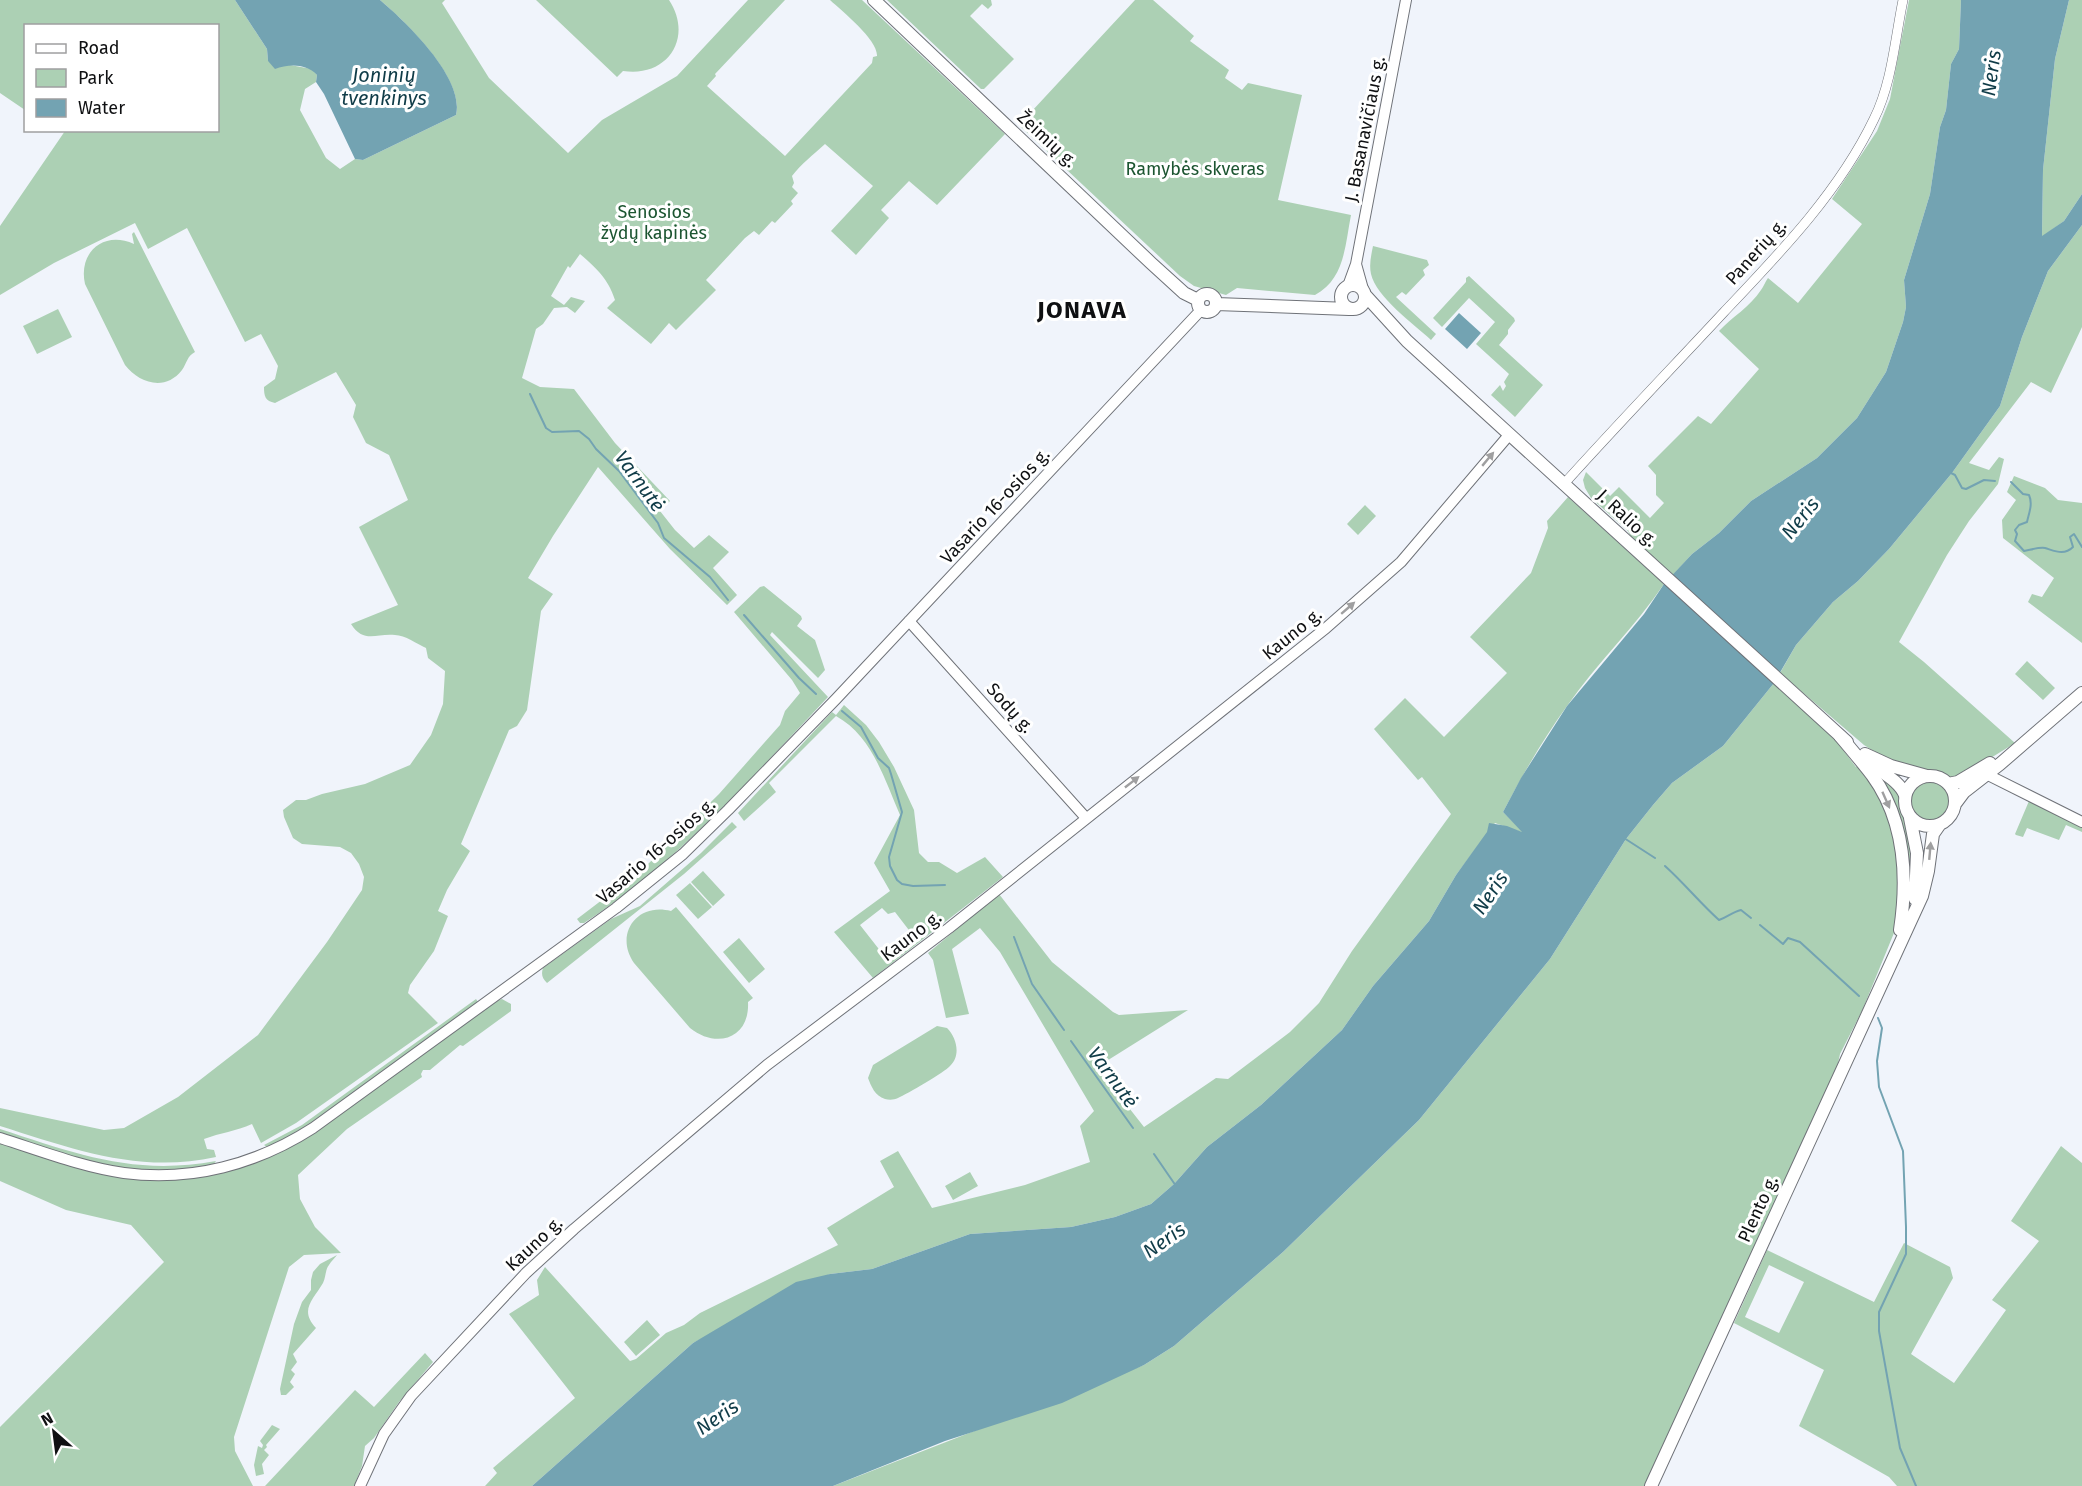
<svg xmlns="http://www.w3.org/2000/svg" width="2082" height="1486" viewBox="0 0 2082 1486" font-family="'Fira Sans',sans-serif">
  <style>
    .green { fill: #acd0b4; fill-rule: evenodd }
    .water { fill: #73a3b2 }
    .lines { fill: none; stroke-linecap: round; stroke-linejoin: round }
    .stream { stroke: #73a3b2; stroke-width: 2 }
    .tertiary-casing { stroke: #6f7278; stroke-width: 10 }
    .secondary-casing { stroke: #6f7278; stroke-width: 12 }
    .primary-casing { stroke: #6f7278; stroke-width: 14 }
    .trunk-casing { stroke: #6f7278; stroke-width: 14 }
    .tertiary { stroke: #fff; stroke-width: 9 }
    .secondary { stroke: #fff; stroke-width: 10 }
    .primary { stroke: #fff; stroke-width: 12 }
    .trunk { stroke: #fff; stroke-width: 12 }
    .oneway { fill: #9f9fa0 }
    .labels { text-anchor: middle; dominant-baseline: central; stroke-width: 6; stroke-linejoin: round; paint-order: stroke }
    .street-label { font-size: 18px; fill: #0f1012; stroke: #fff }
    .park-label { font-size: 18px; fill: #1c5531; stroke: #fff }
    .water-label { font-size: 20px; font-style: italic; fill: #103c48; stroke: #fff }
    .district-label { font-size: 24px; font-weight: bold; letter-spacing: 1.5px; fill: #0f1012; stroke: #fff }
  </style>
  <rect width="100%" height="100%" fill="#f0f4fb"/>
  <!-- green -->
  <path class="green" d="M0 0H235L267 49 268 61 312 69 317 75 316 82 305 89 300 110 326 158 340 169 355 159 363 160 456 115C465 79 406 22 380 0H445L442 3 489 78 568 153 602 120 677 76 748 0H785L715 74 716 76 707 86 785 156 872 63 873 57 877 56C878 40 843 12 830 0H862L1005 134 937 205 909 181 881 210 889 218 856 255 831 231 873 186 825 144C813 155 801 164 792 176L794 183 792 187 798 193 791 201 793 204 775 223 772 221 759 235 754 231 745 238 706 280 716 290 676 330 669 323 651 344 607 308 615 300C608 278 596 268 580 254L570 268 568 266 551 296 564 305 571 297 585 301 575 313 567 307 554 308 543 324 536 329 522 378 540 387 574 389 615 443 670 501 660 511 675 530 694 548 709 535 729 552 713 568 737 595 727 605 670 549 598 467 553 536 528 578 553 594 541 611 527 710 517 726 509 730 461 844 470 851 447 890 438 911 448 916 434 951 410 985 408 993 438 1023 296 1123 261 1143 252 1124C236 1131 220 1133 204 1139L207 1149 214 1150 216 1157C139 1174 73 1149 0 1126V1108L104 1130 124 1128 178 1097 258 1035 327 942 362 890 364 877 359 864 351 853 340 847 302 844 293 838 284 817 283 810 296 800H306L322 794 365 784 410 765 431 735 443 704 445 671 428 658 426 648C417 644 405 635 395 635 376 633 364 644 351 624L398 605 359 527 408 500 389 455 366 443 353 417 356 405 336 372 275 403C265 401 264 396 264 387L275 379 278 366 261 334 245 342 187 228 148 249 135 223 54 263 0 295V226L65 131 218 130V26H26L25 110 0 93Z
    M536 0H669C694 38 667 78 623 71L617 77Z
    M887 0H991L992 5 988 9 982 4 970 16 1014 59 984 89H981Z
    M1135 0H1153L1194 36 1190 41 1229 70 1225 78 1242 90 1248 83 1302 95 1278 200 1351 215C1345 245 1345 279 1315 295L1237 288 1226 295 1194 286 1180 276 1019 125Z
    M1909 0H1961L1959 49 1951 64 1946 110 1940 127 1930 194 1904 280 1906 307 1903 322 1886 372 1857 418 1817 458 1751 501 1719 533 1692 554 1672 576 1634 543 1628 531 1591 498 1585 488 1583 480 1586 472 1610 496 1619 487 1650 518 1664 503 1656 495V475L1648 466 1698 416 1711 424 1759 369 1719 331C1732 317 1750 307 1761 290 1764 286 1765 282 1768 278L1798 303 1862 224 1832 199 1877 131 1890 99Z
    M2069 0H2082V194L2064 221 2042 237 2043 170 2055 59Z
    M2082 225V327L2051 393 2031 382 1969 463 1989 470 1999 457 2004 459 1998 484 1969 521 1947 555 1899 642 1924 662 2015 743 1960 777 1953 779 1945 777 1883 757 1864 745 1780 673 1796 645 1833 602 1858 581 1889 549 1952 473 2000 406 2022 337 2048 271Z
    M134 232 195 352C187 356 187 363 182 370 165 392 139 383 125 365L85 284C78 253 103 230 134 244L132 234Z
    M1373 246 1427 260 1429 265 1423 270 1425 275 1406 295 1402 292 1396 297 1436 334 1431 340C1414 324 1376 297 1371 274 1369 265 1371 256 1373 246Z
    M1469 276 1514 318 1515 321 1508 330V334L1499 345 1543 385 1515 417 1491 395 1500 385 1503 391 1506 386 1504 382 1509 374 1476 344 1495 322 1469 298 1442 327 1433 318 1466 282V278Z
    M58 309 72 337 37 354 23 326Z
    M2014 476 2045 488 2058 500 2082 503V643L2028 602 2032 594 2042 597 2054 578 2003 538 2002 520 2016 500 2007 492Z
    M1568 497 1664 584C1635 627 1597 663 1567 706 1543 739 1522 776 1503 812L1524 833 1495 823 1456 875 1429 921 1373 986 1342 1030 1261 1105 1207 1147 1174 1184 1151 1204 1115 1217 1071 1227 970 1234 872 1269 830 1274 693 1343 532 1486H485L497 1473 493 1468 575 1398 509 1314 539 1295 537 1280 545 1267 630 1361 636 1359 666 1333 684 1325 700 1313 838 1245 827 1228 894 1187 880 1161 898 1151 932 1208 1025 1185 1090 1162 1080 1126 1094 1111 1000 952 980 928 952 949 969 1014 946 1018 933 960 928 953 999 894 1052 962 1113 1012 1119 1015 1188 1010 1097 1067 1144 1127 1216 1078 1228 1079 1290 1032 1319 1003 1352 951 1451 814 1422 777 1418 780 1374 729 1405 698 1444 737 1507 673 1470 637 1531 573 1548 528 1547 521Z
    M1365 505 1376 516 1358 535 1347 524Z
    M764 586 801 616 802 619 797 626 815 640 825 670 818 678 772 632 770 635 828 697C752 777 677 863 584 923H580L577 919 644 868 719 794 780 725 785 711 800 693 792 680 734 612 760 587Z
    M2027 661 2055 688 2043 700 2015 674Z
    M1774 683 1837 742 1856 767 1860 765 1877 791 1891 824 1900 864 1896 928 1862 1011 1840 1054 1836 1073 1644 1486H833L1144 1365 1174 1346 1283 1252 1419 1120 1550 959 1626 839 1653 805 1672 783 1723 746Z
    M844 705 866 725 879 742 894 767 914 810 919 853 928 862H939L957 873 985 857 1003 877 873 978 834 932 890 891 874 863 900 815C884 778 872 736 836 716L769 783 776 792 744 821 738 813 832 712 836 715ZM882 908 888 914 895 912 915 938 914 944 889 962 860 925Z
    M1872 769 1898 786 1902 797 1903 809 1912 837V897L1908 910V872Z
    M1909 801a21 21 0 1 1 42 0a21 21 0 1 1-42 0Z
    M2029 801 2082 826V832L2066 825 2059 840 2027 828 2023 837 2016 835 2015 834Z
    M732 822 737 827 684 874 547 983C542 978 541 974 543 968L611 919 640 906 701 853Z
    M703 871 725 895 713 906 691 882Z
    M690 883 712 907 698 919 676 895Z
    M676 907 753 998 748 1002C750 1039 716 1049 690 1028L634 963C614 934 637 902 671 911Z
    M739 938 765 969 749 983 723 952Z
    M476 999 478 1002 314 1121 287 1138 267 1147 264 1145 302 1125Z
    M502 999 511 1004V1011L463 1046 460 1045 430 1070H423L421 1074 422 1077 347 1129 298 1175 300 1199 315 1227 341 1253 304 1255 289 1267 234 1437 235 1451 253 1486H0V1427L164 1262 131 1225 66 1210 0 1181V1143C35 1154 70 1168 106 1175 154 1185 204 1180 250 1164L496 1001Z
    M937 1026 947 1028C957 1038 961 1056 950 1066 945 1072 907 1094 898 1098 894 1100 889 1100 885 1099 875 1096 871 1086 868 1078L873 1065Z
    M0 1129C77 1154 134 1176 216 1161L213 1165C198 1167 182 1170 167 1171 110 1173 54 1150 0 1133Z
    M2061 1146 2082 1163V1486H1897L1889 1477 1799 1426 1824 1370 1734 1323 1767 1250 1874 1302 1904 1243 1950 1267 1953 1278 1911 1354 1954 1383 2006 1310 1992 1300 2039 1241 2011 1221ZM1769 1265 1804 1282 1779 1333 1745 1317Z
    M970 1172 978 1186 953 1200 945 1186Z
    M337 1255C335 1258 331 1261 329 1265 325 1270 326 1277 323 1283 313 1300 299 1310 316 1328L293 1354 297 1362 291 1370 295 1374 290 1382 294 1387 286 1395H281L280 1389 294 1324 302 1302 311 1290V1280L313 1272 320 1264Z
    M647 1320 660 1335 636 1356 624 1342Z
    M425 1353 433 1362 399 1402 374 1438 365 1446 362 1466 354 1486H265L355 1390 374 1407Z
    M272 1425 280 1429 266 1445 267 1447 264 1450 269 1455 262 1464 264 1474 256 1476 254 1465 258 1446 262 1448 263 1445 260 1441Z"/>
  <!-- water -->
  <path class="water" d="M235 0H380C406 22 465 78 456 115L363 160 355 159 324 94 316 82 317 75C306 63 288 64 275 69L268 61 267 49Z
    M1961 0H2069L2055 59 2043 170 2042 236 2064 221 2082 194V225L2048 271 2022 337 2000 406 1952 473 1889 549 1858 581 1833 602 1796 645 1774 683 1723 746 1672 783 1653 805 1626 839 1550 959 1419 1120 1283 1252 1174 1346 1144 1365 1062 1403 945 1441 833 1486H532L693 1343 796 1282 830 1274 872 1269 970 1234 1071 1227 1115 1217 1151 1204 1174 1184 1207 1147 1261 1105 1342 1030 1373 986 1429 921 1456 875 1487 832 1489 823 1507 826 1522 832 1503 812 1521 778 1567 706 1644 614 1664 584 1692 554 1719 533 1751 501 1817 458 1857 418 1886 372 1903 322 1906 307 1904 280 1930 194 1940 127 1946 110 1951 64 1959 49Z
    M1459 313 1481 333 1467 349 1445 329Z"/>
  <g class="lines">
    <!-- stream -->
    <path class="stream" d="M530 394 546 428 552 432 579 431 589 439 596 449 619 471 658 523 664 538 710 577 728 600
      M1951 473 1955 475 1962 488 1966 489 1984 480 1995 481
      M2011 482 2023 494 2029 495C2033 504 2029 513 2027 522L2019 525 2015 530 2017 534 2015 541 2024 551C2030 550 2039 547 2045 548 2055 551 2064 556 2073 547L2070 537 2074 534 2082 547
      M744 615 799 678 816 694
      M842 711 861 727 878 758 889 768 891 774 902 812 889 857 890 866 897 880 902 884 913 886 945 885
      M1624 838 1655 858
      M1665 866C1684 883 1700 903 1719 920 1728 917 1732 912 1741 910L1751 918
      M1760 925 1783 944 1788 938 1800 942 1859 996
      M1014 937 1032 984 1064 1030
      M1878 1018 1882 1028 1877 1061 1879 1087 1903 1151 1906 1227V1254L1879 1312V1331L1900 1448 1916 1486
      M1071 1041 1133 1128
      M1154 1154 1176 1186"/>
    <defs>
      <path id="tertiary" d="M1563 485C1616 426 1671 369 1724 312 1780 253 1839 192 1874 119 1892 83 1895 39 1903 0"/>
      <path id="secondary" d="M1356 264 1363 289
        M1348 286 1356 264 1406 0
        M909 621 1086 818
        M1986 774 2082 822
        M0 1138C41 1151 82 1167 124 1173 192 1182 257 1164 313 1128L616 908 683 854 728 810 836 699 1201 310
        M360 1486 384 1434 411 1396 526 1273 574 1229 767 1065 949 928 1326 628 1401 562 1509 435"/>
      <path id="primary" d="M874 0 1151 263 1184 293 1198 300
        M1341 297a12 12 0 1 1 24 0a12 12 0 1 1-24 0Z
        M1198 303a9 9 0 1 1 18 0a9 9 0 1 1-18 0Z
        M1366 296 1407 341 1847 742
        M1216 304 1349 309
        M1865 754 1891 766 1927 776
        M1862 756C1875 770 1898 778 1905 795"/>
      <path id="trunk" d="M1840 736C1851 749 1862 762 1872 775 1905 820 1908 877 1900 930
        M1905 801a25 25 0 1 1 50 0a25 25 0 1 1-50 0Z
        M1948 784 1958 782 1990 763
        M1955 804 1964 792 2000 764 2082 693
        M1910 818 1917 853 1915 899
        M1651 1486 1922 896 1928 871 1933 834 1940 824"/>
    </defs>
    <!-- tertiary casing -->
    <use href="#tertiary" class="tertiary-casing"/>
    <!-- secondary casing -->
    <use href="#secondary" class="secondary-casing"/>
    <!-- primary casing -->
    <use href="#primary" class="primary-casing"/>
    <!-- trunk casing -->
    <use href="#trunk" class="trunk-casing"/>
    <!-- tertiary -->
    <use href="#tertiary" class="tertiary"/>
    <!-- secondary -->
    <use href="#secondary" class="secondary"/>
    <!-- primary -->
    <use href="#primary" class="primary"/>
    <!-- trunk -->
    <use href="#trunk" class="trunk"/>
  </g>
  <!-- one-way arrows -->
  <defs><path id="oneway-solid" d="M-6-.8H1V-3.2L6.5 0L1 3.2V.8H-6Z" transform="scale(1.5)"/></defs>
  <g class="oneway">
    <use href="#oneway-solid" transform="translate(1488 459) rotate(-50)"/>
    <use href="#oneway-solid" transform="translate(1348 608) rotate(-41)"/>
    <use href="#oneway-solid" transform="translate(1132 782) rotate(-38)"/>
    <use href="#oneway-solid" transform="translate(1886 800) rotate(66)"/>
    <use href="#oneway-solid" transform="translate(1930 851) rotate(-85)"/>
  </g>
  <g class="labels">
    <!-- street labels -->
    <g class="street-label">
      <text transform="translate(1365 129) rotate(-79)">J. Basanavičiaus g.</text>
      <text transform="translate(1047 139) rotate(43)">Žeimių g.</text>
      <text transform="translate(1756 252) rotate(-48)">Panerių g.</text>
      <text transform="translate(995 506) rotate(-47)">Vasario 16-osios g.</text>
      <text transform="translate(1627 518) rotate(43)">J. Ralio g.</text>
      <text transform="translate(1292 634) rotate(-39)">Kauno g.</text>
      <text transform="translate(1010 708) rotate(48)">Sodų g.</text>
      <text transform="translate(656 851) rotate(-41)">Vasario 16-osios g.</text>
      <text transform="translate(911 936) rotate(-37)">Kauno g.</text>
      <text transform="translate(1758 1209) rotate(-65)">Plento g.</text>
      <text transform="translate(534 1244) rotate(-43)">Kauno g.</text>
    </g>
    <!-- park labels -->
    <g class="park-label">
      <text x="1195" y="169">Ramybės skveras</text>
      <text x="654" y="212">Senosios<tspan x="654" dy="21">žydų kapinės</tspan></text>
    </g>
    <!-- water labels -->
    <g class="water-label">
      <text transform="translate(1991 73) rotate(-82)">Neris</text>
      <text x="384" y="75">Joninių<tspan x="384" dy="23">tvenkinys</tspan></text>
      <text transform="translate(640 481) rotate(54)">Varnutė</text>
      <text transform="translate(1800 518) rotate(-51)">Neris</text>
      <text transform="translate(1490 893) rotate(-56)">Neris</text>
      <text transform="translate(1113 1077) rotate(54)">Varnutė</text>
      <text transform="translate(1164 1240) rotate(-35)">Neris</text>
      <text transform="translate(717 1417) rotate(-34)">Neris</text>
    </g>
    <!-- district labels -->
    <g class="district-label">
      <text x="1082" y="310">JONAVA</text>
    </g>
  </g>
  <!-- legend -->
  <rect x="24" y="24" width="195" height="108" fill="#ffffff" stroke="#9f9fa0" stroke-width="1.5"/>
  <rect x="36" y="44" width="30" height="9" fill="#ffffff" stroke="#9f9fa0" stroke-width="1.5"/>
  <text x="78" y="54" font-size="18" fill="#0f1012">Road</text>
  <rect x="36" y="69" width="30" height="18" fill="#acd0b4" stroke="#9f9fa0" stroke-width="1.5"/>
  <text x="78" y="84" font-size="18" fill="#0f1012">Park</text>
  <rect x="36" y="99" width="30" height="18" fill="#73a3b2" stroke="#9f9fa0" stroke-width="1.5"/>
  <text x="78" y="114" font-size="18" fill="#0f1012">Water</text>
  <!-- north arrow -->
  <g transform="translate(54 1432) rotate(332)" stroke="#ffffff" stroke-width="4.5" paint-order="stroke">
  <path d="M0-4.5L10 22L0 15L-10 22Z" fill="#0f1012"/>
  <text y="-9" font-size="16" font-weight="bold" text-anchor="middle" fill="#0f1012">N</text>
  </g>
</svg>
